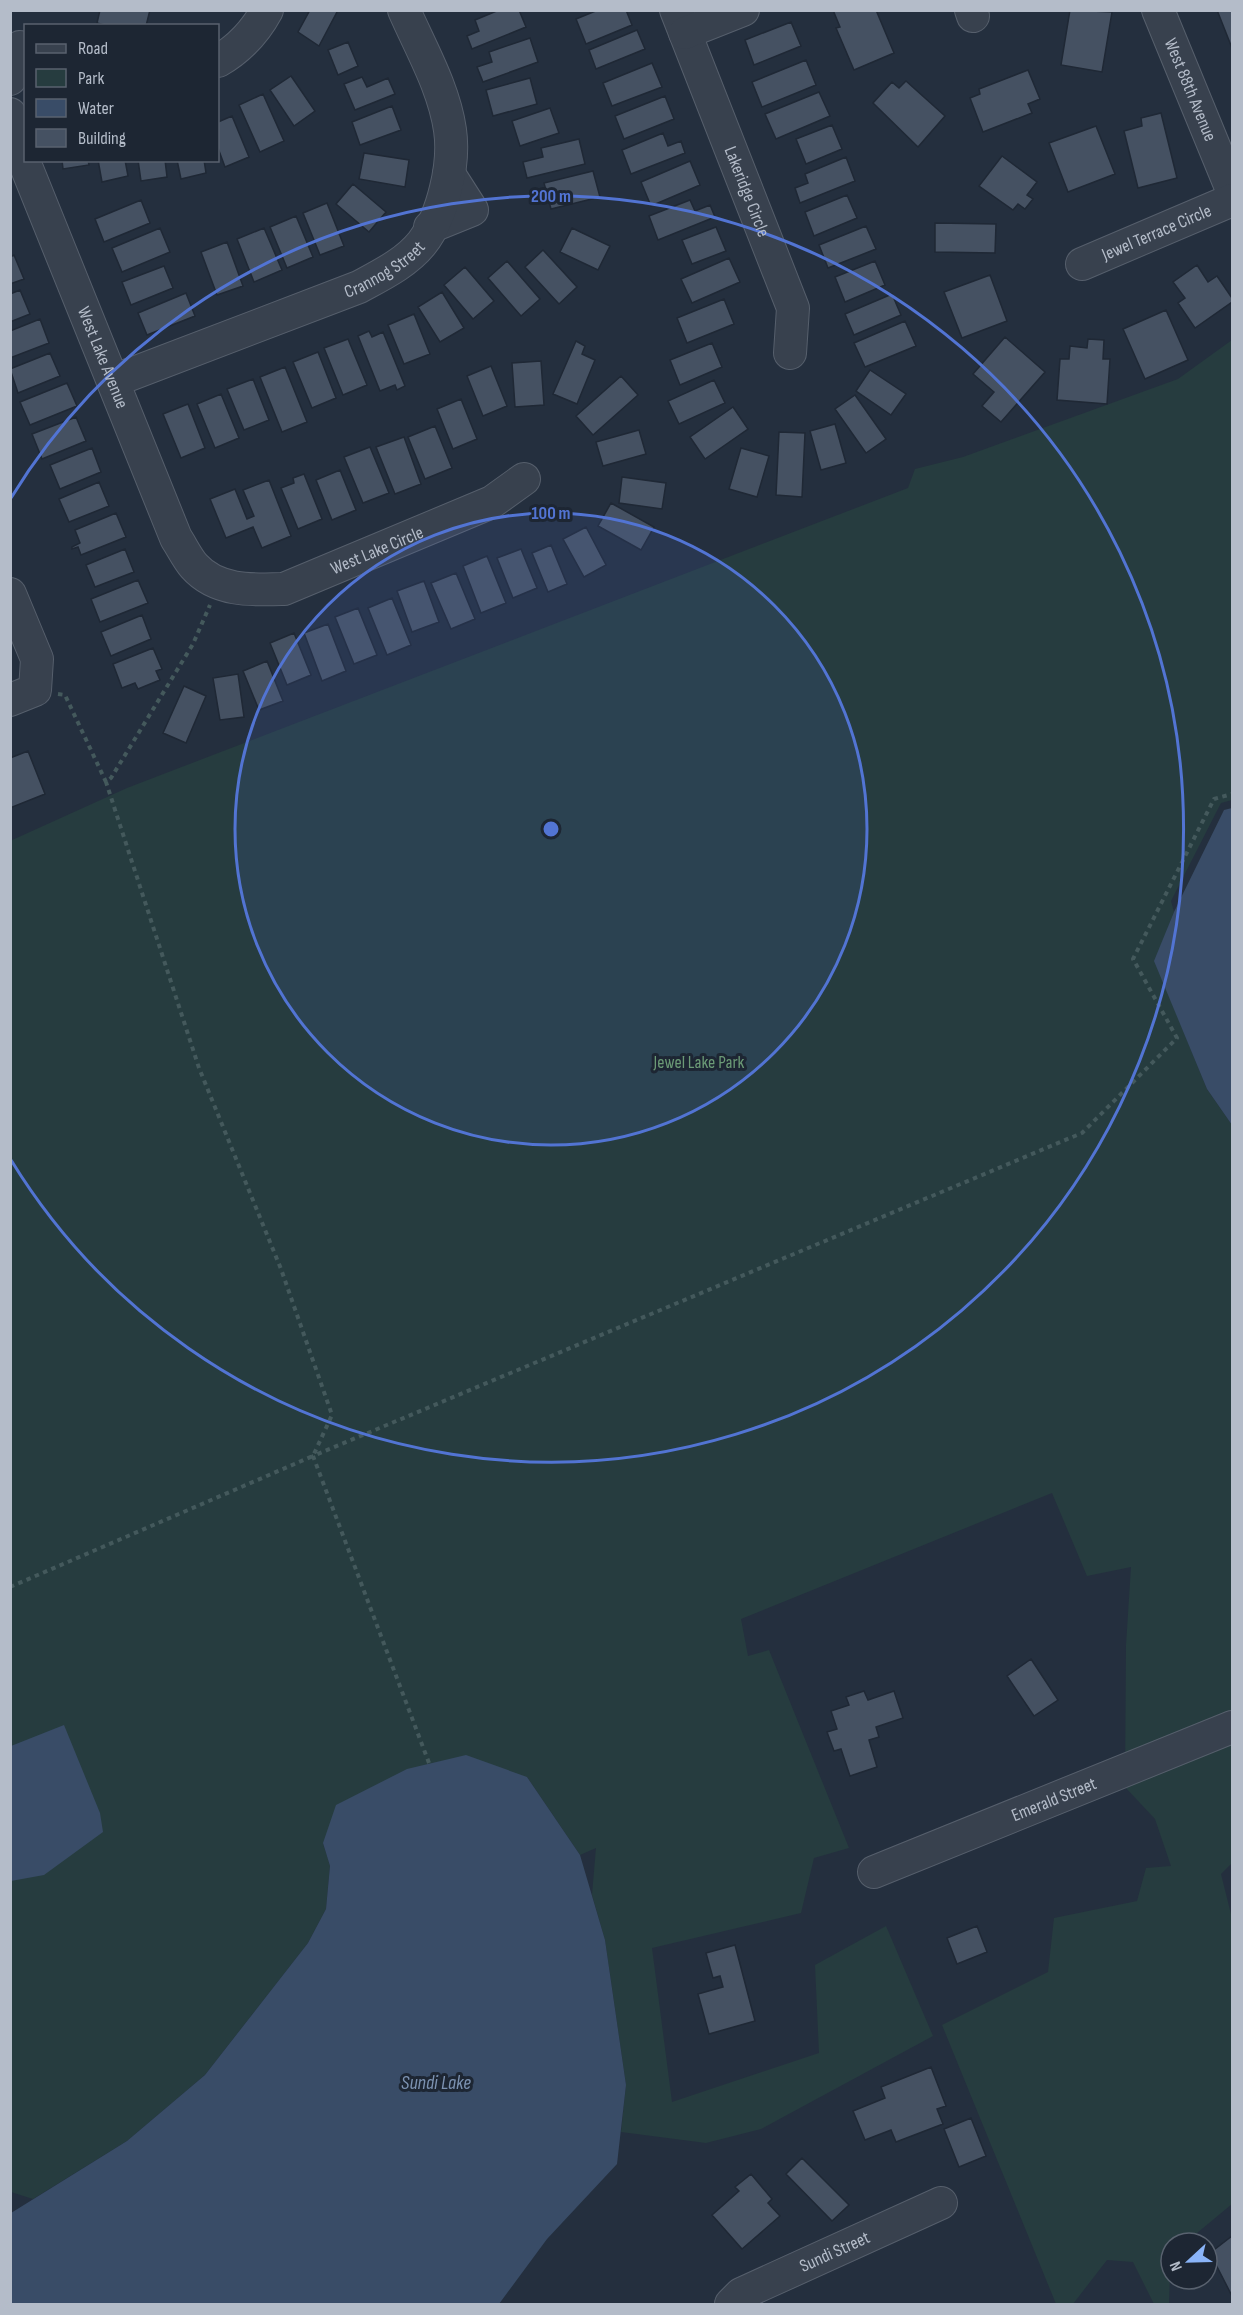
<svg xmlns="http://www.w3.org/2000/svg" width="1243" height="2315" viewBox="0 0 1243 2315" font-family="'Sofia Sans Condensed',sans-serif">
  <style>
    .green { fill: #263c3f }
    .water { fill: #394c67 }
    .building { fill: #455162; stroke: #1f2835; stroke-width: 1.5 }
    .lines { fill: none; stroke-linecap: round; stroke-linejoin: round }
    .minor-casing { stroke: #565f6c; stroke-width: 34 }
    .path { stroke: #44595c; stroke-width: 4; stroke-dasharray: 4.5 4.5; stroke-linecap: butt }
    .minor { stroke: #38414e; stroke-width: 32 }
    .ring { fill: none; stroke: #5274d3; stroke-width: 3 }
    .labels { text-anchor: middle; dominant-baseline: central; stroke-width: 6; stroke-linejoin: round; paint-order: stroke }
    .street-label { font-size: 18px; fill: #b4bcc9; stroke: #1d2633 }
    .park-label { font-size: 18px; fill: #6b9a76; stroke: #1d2633 }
    .water-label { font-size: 20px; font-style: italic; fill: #7c92b1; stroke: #1d2633 }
    .centre { fill: #5274d3; stroke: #1d2633; stroke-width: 3 }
    .ring-label { font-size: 18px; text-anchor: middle; font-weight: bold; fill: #5274d3; stroke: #1d2633; stroke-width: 6; stroke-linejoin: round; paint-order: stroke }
  </style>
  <rect width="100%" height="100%" fill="#242f3e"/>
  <!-- green -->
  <path class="green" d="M1232 340V800L1221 803 1171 901 1174 912 1155 961 1207 1089 1232 1125V1863L1221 1874 1232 1918V2204L1185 2243H1171L1169 2304H1154L1133 2262 1107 2260 1073 2304H1056L942 2025 1048 1972 1054 1918 1137 1901 1146 1868 1171 1866 1155 1819 1125 1787 1126 1645 1131 1567 1087 1576 1052 1493 741 1619 748 1656 769 1650 849 1848 814 1858 801 1913 652 1948 672 2102 819 2053 815 1965 886 1926 933 2036 761 2129 706 2143 621 2132 626 2085 605 1940 592 1895 596 1848 580 1855 527 1777 323 1843 330 1866 326 1909 308 1943 205 2075 127 2141 33 2199 11 2192 10 841 127 788 908 488 915 469 963 457 1178 379Z"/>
  <!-- water -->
  <path class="water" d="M1232 808V1125L1207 1089 1154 961 1174 912 1224 810Z
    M64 1725 100 1813 103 1832 44 1875 11 1881V1746Z
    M466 1755 527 1777 580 1855 605 1940 626 2085 617 2164 547 2239 499 2304H11V2213L127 2141 205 2075 308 1943 326 1909 330 1866 323 1843 336 1805 407 1769Z"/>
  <!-- building -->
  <path class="building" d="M100 10H150L146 26H108L97 23Z
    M310 10H338L319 46 298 32Z
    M499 10H519L526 27 472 49 467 36 479 31 475 20Z
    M598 10H626L632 25 586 44 576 19Z
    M833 10H876L894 53 854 70 836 28 840 27Z
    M1070 10 1112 12 1102 72 1061 65Z
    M1217 10H1232V48Z
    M791 22 801 46 754 65 745 40Z
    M637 30 645 49 596 69 589 50Z
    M530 38 538 62 483 82 477 67 492 62 489 52Z
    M348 42 358 66 338 75 328 50Z
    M806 60 816 85 762 107 752 82Z
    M652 63 662 87 612 106 603 83Z
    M1028 70 1040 99 1028 104 1032 113 983 132 970 98 980 94 979 89Z
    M291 76 315 111 294 126 270 90Z
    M362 77 367 87 388 78 395 94 355 110 344 84Z
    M530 78 537 104 493 116 486 90Z
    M906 81 945 116 918 147 873 103 892 82 899 88Z
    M819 92 830 116 776 139 765 114Z
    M263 94 284 141 260 152 239 105Z
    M665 96 674 119 624 139 615 116Z
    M392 106 401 130 360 145 352 122Z
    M550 108 559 133 520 146 512 121Z
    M1161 113 1177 178 1138 188 1124 131 1142 126 1141 118Z
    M232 116 249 157 225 167 218 148V122Z
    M832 125 842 149 806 164 796 139Z
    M1096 126 1115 174 1068 192 1049 143Z
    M663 133 668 146 681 141 685 153 631 174 622 150Z
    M579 139 585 164 527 178 523 162 543 157 541 148Z
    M364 153 409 160 405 187 359 179Z
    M1002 156 1037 182 1027 195 1033 199 1025 209 1018 204 1013 210 979 186Z
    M846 157 855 181 800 203 795 188 808 183 805 174Z
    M62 160H88L89 165 63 169Z
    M98 160H125L128 176 102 182Z
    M138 160H165L167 177 141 181Z
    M177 160H204L206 173 181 179Z
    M690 161 700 185 651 206 641 182Z
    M593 171 600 197 551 209 544 183Z
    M353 184 386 212 369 232 336 204Z
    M847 195 857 218 814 236 805 212Z
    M141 200 150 223 104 242 95 219Z
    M690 200 695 211 710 205 715 217 658 240 649 216Z
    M327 203 344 246 320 255 303 213Z
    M296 216 313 257 287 268 270 227Z
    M935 223 996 224 995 253 935 252Z
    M866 226 876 249 828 268 819 245Z
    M716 227 726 251 692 264 682 240Z
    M160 228 170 252 122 272 112 248Z
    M264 228 282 270 254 282 237 239Z
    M572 228 610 246 598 270 560 252Z
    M227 242 243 286 217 295 201 252Z
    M543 250 577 287 559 304 525 267Z
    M14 255 24 279 10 284V257Z
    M729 258 740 282 692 303 681 279Z
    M507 261 540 299 521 316 488 278Z
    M875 261 885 285 845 302 835 277Z
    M1197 265 1208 282 1217 276 1232 298V302L1195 328 1178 303 1185 298 1173 282Z
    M164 266 173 288 131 305 122 282Z
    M465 267 494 301 473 319 444 285Z
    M990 275 1007 321 962 338 944 292Z
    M20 290 30 314 10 322V294Z
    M442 292 464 328 440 342 418 307Z
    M186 293 195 316 147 335 138 313Z
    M892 294 901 315 854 335 845 314Z
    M724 299 734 324 687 343 677 318Z
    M1166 310 1188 360 1145 379 1123 329Z
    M414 314 430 354 404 364 388 325Z
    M40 319 49 343 10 358V331Z
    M905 321 916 346 865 367 854 343Z
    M369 331 372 337 383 332 405 386 397 390 395 385 380 391 358 336Z
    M1005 337 1045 372 1001 422 982 406 994 392 973 374Z
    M348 339 367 385 343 395 324 348Z
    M1088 339 1104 340 1103 359H1110L1107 404 1057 400 1060 359H1069L1070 346 1087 348Z
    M576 341 585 346 582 354 595 360 577 404 553 394Z
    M712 343 722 367 680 385 670 360Z
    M318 352 336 398 312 408 293 362Z
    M50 353 60 376 18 393 10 369Z
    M541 361 544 405 515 407 512 363Z
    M491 366 507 406 483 416 467 376Z
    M285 367 307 422 282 432 260 377Z
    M870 370 906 394 891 415 856 391Z
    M621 376 638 395 593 435 576 416Z
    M253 379 269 420 244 430 227 389Z
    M714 380 725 403 679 424 668 401Z
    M67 383 77 406 30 425 20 402Z
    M221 394 239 438 215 448 197 404Z
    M855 395 886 439 866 453 835 409Z
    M461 399 477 439 453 449 437 409Z
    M188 404 205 448 181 458 163 414Z
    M733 407 748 429 705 459 690 437Z
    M76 417 86 441 42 459 32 434Z
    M835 424 846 463 821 470 810 431Z
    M435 426 452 468 425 479 408 437Z
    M639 430 646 454 603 466 596 442Z
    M779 432 805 433 802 497 776 495Z
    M404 437 421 484 395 494 376 447Z
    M370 447 389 493 363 503 344 457Z
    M92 448 101 472 60 489 50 465Z
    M741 448 769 456 757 497 729 489Z
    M340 470 356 510 332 520 316 480Z
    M304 474 322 519 298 529 281 488 294 483 293 478Z
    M622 477 666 483 662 509 619 503Z
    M269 480 291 536 262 548 253 527 226 538 210 499 235 489 247 519 254 516 243 490Z
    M99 482 109 506 69 522 59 499Z
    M611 503 654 527 641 550 598 526Z
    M116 513 126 537 81 555 78 547 72 549V547L80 543 75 530Z
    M586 527 606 565 584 577 563 539Z
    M551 545 567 584 548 592 532 553Z
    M125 549 134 572 95 587 86 565Z
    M521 549 537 588 513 598 497 558Z
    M487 556 506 603 481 613 463 566Z
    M456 573 475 619 451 629 431 583Z
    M138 580 148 603 100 622 91 599Z
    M424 581 439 622 412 632 397 591Z
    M392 598 411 645 387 655 368 608Z
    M358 608 377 655 354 664 335 617Z
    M142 615 151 639 111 656 101 632Z
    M328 624 346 671 322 681 304 633Z
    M294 633 311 675 287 685 270 643Z
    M153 648 162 669 156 671 160 680 138 689 135 683 122 688 113 664Z
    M267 661 283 701 259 710 243 671Z
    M238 674 244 717 220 720 213 678Z
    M184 686 206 696 186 743 163 733Z
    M28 751 45 794 10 808V758Z
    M1031 1659 1058 1700 1034 1716 1007 1676Z
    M864 1691 868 1700 894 1691 903 1718 876 1727 879 1737 869 1740 877 1767 850 1776 841 1749 834 1751 827 1732 837 1729 831 1711 849 1705 846 1697Z
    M977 1926 987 1952 957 1964 947 1938Z
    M735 1945 755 2021 709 2034 698 1994 723 1987 720 1976 713 1978 706 1953Z
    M931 2067 946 2106 937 2109 943 2124 896 2142 891 2130 865 2140 853 2111 885 2098 881 2087Z
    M971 2118 986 2156 959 2167 944 2129Z
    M802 2158 849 2205 832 2221 786 2174Z
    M751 2174 772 2199 768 2203 780 2216 742 2249 712 2215 739 2191 735 2187Z
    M1232 2236V2293L1231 2294 1210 2253Z"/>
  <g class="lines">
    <defs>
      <g id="minor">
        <path id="s1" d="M676 10 793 308 790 353"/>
        <path d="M971 10 973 16"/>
        <path id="s2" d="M1158 10 1232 190"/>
        <path d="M685 33 743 10"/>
        <path d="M218 61C239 49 255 32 267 10"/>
        <path d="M10 79 20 47"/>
        <path id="s3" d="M10 114 15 139 176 538C182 547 187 558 194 566 217 592 253 590 284 589L492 502 524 479"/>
        <path d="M430 227 472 210 449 174"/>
        <path id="s4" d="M1082 264 1232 200"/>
        <path id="s5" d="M113 381 359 287C381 275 406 263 422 243 443 216 455 164 450 130 444 88 421 49 404 10"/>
        <path d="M10 594 37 659 35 690 10 700"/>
        <path id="s6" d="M874 1872 1232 1727"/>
        <path id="s7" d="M731 2304 741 2294 941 2203"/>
      </g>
    </defs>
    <!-- minor casing -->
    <use href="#minor" class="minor-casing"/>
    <!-- path -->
    <path class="path" d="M58 694 65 695 106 782 111 778 193 644 210 605
      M10 1587 313 1456 332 1415 281 1269 199 1068 106 782
      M429 1763 313 1456 1082 1133 1177 1038 1133 959 1214 799 1232 794"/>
    <!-- minor -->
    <use href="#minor" class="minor"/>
  </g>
  <!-- distance rings -->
  <circle cx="551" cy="829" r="316" fill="#5274d3" fill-opacity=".12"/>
  <g class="ring">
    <circle cx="551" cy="829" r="316"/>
    <path d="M11 498A633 633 0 1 1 11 1160"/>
  </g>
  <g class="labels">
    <!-- street labels -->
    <g class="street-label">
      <text stroke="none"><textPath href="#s2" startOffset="86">West 88th Avenue</textPath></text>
      <text stroke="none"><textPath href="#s1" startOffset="195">Lakeridge Circle</textPath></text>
      <text stroke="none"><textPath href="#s4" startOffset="81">Jewel Terrace Circle</textPath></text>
      <text stroke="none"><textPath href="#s5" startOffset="294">Crannog Street</textPath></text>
      <text stroke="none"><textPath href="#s3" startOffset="261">West Lake Avenue</textPath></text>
      <text stroke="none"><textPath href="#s3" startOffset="686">West Lake Circle</textPath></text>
      <text stroke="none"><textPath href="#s6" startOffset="194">Emerald Street</textPath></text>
      <text stroke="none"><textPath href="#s7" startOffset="117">Sundi Street</textPath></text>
    </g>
    <!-- park labels -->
    <g class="park-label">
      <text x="699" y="1062">Jewel Lake Park</text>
    </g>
    <!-- water labels -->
    <g class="water-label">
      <text x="436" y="2083">Sundi Lake</text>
    </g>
  </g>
  <circle cx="551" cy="829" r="9" class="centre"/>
  <g class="ring-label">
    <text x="551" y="202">200 m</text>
    <text x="551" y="519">100 m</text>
  </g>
  <!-- border -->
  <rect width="1243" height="2315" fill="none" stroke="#b4bcc9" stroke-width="24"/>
  <!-- legend -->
  <rect x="24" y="24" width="195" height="138" fill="#1d2633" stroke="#59626f" stroke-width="1.5"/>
  <rect x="36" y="44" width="30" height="9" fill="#38414e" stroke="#59626f" stroke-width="1.5"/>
  <text x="78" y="54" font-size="18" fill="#b4bcc9">Road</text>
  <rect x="36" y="69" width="30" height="18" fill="#263c3f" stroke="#59626f" stroke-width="1.5"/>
  <text x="78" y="84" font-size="18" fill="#b4bcc9">Park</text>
  <rect x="36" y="99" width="30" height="18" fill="#394c67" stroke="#59626f" stroke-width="1.5"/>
  <text x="78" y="114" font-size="18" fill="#b4bcc9">Water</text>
  <rect x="36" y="129" width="30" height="18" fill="#455162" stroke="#59626f" stroke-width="1.5"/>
  <text x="78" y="144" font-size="18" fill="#b4bcc9">Building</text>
  <!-- north arrow -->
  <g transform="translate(1189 2261) rotate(248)"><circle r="28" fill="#1d2633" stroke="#59626f" stroke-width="1.5"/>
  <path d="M0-4.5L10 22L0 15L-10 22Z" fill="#8ab4f8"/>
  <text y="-9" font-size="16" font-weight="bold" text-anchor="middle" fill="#b4bcc9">N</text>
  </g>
</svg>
